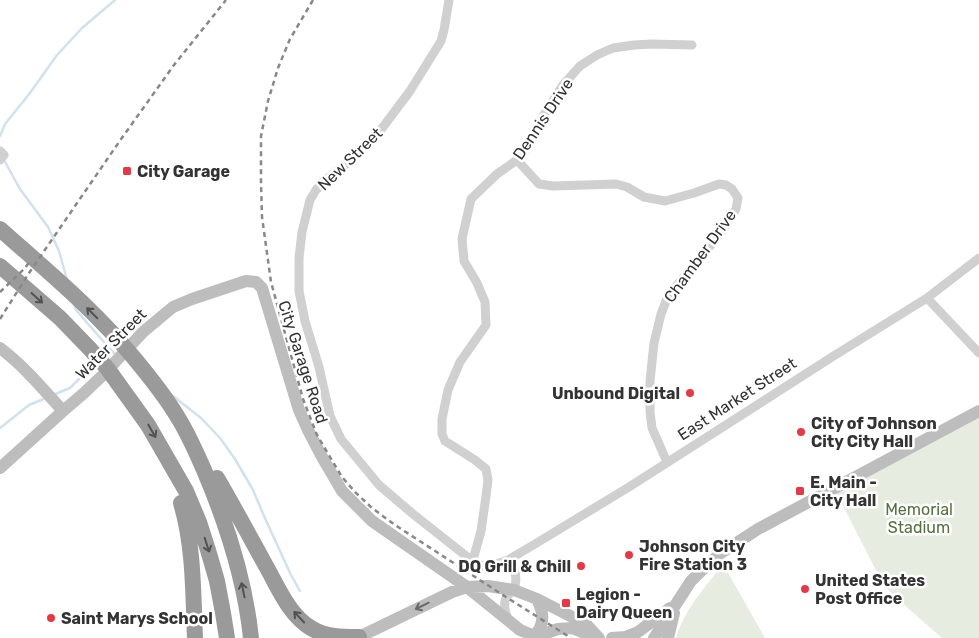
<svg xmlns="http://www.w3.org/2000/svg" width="979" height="638" viewBox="0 0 979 638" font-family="Rubik,sans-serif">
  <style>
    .green { fill: #e6ecdf }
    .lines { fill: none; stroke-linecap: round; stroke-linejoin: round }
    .stream { stroke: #cfe2ee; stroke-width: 2.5 }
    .street { stroke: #d0d0d0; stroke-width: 9 }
    .secondary { stroke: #bdbdbd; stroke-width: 12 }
    .highway { stroke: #9a9a9a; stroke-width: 16 }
    .rail { stroke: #888; stroke-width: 2.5; stroke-dasharray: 5 4; stroke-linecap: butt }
    .oneway { stroke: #525252 }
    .oneway2 { stroke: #6a6a6a }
    .poi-dot { fill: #e63946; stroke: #fff; stroke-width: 2 }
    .labels { text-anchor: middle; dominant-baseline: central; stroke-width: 5; stroke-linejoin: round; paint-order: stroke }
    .street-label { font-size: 16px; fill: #333; stroke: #fff }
    .poi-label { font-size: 16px; font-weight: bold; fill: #333; stroke: #fff; text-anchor: start }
    .park-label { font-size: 16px; fill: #56703f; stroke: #fff }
  </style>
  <rect width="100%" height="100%" fill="#fff"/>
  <!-- green -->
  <path class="green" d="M979 417V638H942L910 610 884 586 836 492Z
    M723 564 765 638H676C685 608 705 588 723 564Z"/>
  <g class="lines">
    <!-- stream -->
    <path class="stream" d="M0 136 5 124 30 93 57 55 82 28 115 0
      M4 160 20 189 48 227 59 251 67 280
      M74 304 76 310 110 349 114 353
      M53 395 70 388 94 364
      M173 396 201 418 220 438 235 459 253 490 264 516 291 575 300 591
      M0 428 29 405 46 398"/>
    <!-- street -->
    <path class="street" d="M449 0 444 30 441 41 410 91 380 131 346 164 323 182 316 190 310 200 302 232 299 258V291L305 321 319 367 330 416 341 439 379 485 413 514 475 563 483 566 494 565 508 560 535 544 629 487 832 357 927 298 979 258
      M0 151 4 155 0 160
      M517 160 539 184 553 186 616 184 627 187 644 197 665 201 694 193 719 184 726 185 732 189 738 198 736 209 720 234 668 296 661 314 654 343 650 381V412L652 428 667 462
      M927 298 979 353
      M473 560 481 531 486 496 488 480 486 469 475 460 445 441 442 434V419L448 390 460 362 486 325 485 302 477 283 464 261 462 239 471 199 497 174 517 160 523 153 540 121 563 85 580 66 597 55 613 48 634 45 652 44 692 45
      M508 620C506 613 502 604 507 596 509 594 512 593 513 590 519 581 514 567 511 558"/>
    <!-- secondary -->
    <path class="secondary" d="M0 348C24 366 43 389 63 411
      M0 468 63 411 84 393 104 374 143 332 173 307 192 299 246 281 256 282 262 288 299 410 308 430 322 457 342 491 372 521 467 587 520 630 535 636C545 622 544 614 537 599
      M357 638 452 592 467 587 488 586 514 590 537 599 586 624 599 638
      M533 638 558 629 572 628 597 638
      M612 638 625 637 638 632 670 608
      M654 638 691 581 701 571 721 553 758 529 979 411
      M668 638 674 613"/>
    <!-- highway -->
    <path class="highway" d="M0 229C46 270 95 310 134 358 149 376 165 396 177 416 188 433 196 452 204 470 227 524 245 580 251 638
      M0 266 60 318 90 349 107 368 148 425 186 491 199 522 208 550 217 581 223 613 227 638
      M217 478C234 507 250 537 266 566 278 587 289 615 311 628 325 637 343 637 359 637
      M181 503C194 547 193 593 195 638"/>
    <!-- rail -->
    <path class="rail" d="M313 0 290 39 278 68 268 101 261 136V183L262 217 271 282 303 399 317 435 342 477 356 493 372 508 395 525 506 597 571 638
      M0 292 25 268 30 261
      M0 319 29 273 119 142 174 65 226 0"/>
  </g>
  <!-- one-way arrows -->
  <defs><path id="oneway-shaft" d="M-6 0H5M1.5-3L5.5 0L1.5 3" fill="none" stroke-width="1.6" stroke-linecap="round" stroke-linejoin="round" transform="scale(1.25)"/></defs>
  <g class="oneway">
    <use href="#oneway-shaft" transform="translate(37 298) rotate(42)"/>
    <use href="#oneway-shaft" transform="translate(92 313) rotate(-135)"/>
    <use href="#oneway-shaft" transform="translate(152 431) rotate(60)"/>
    <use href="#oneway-shaft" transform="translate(207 545) rotate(72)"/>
    <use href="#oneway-shaft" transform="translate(243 590) rotate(-102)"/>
    <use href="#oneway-shaft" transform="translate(299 617) rotate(-133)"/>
  </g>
  <use class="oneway2" href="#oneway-shaft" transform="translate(422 606) rotate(154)"/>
  <!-- markers -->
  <g class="poi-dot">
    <rect x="122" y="166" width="10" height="10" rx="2.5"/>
    <circle cx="690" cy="393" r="5"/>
    <circle cx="801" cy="432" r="5"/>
    <rect x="795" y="486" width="10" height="10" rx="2.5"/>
    <circle cx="629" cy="555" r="5"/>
    <circle cx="581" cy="566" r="5"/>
    <circle cx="805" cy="589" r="5"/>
    <rect x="561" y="598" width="10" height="10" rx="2.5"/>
    <circle cx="51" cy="618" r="5"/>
  </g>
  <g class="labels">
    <!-- street labels -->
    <g class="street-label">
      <text transform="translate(543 119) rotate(-56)">Dennis Drive</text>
      <text transform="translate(350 159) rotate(-44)">New Street</text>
      <text transform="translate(700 256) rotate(-54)">Chamber Drive</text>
      <text transform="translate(111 344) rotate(-45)">Water Street</text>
      <text transform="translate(303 362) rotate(72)">City Garage Road</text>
      <text transform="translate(737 399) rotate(-33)">East Market Street</text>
    </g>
    <!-- poi labels -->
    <g class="poi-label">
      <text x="137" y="171">City Garage</text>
      <text x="680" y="393" text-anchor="end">Unbound Digital</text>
      <text x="811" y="423">City of Johnson<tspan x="811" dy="18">City City Hall</tspan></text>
      <text x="810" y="482">E. Main -<tspan x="810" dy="18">City Hall</tspan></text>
      <text x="639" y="546">Johnson City<tspan x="639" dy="18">Fire Station 3</tspan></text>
      <text x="571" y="566" text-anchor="end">DQ Grill &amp; Chill</text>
      <text x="815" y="580">United States<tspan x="815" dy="18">Post Office</tspan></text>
      <text x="576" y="594">Legion -<tspan x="576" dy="18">Dairy Queen</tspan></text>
      <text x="61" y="618">Saint Marys School</text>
    </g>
    <!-- park labels -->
    <g class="park-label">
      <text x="919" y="509">Memorial<tspan x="919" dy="18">Stadium</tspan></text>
    </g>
  </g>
</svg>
